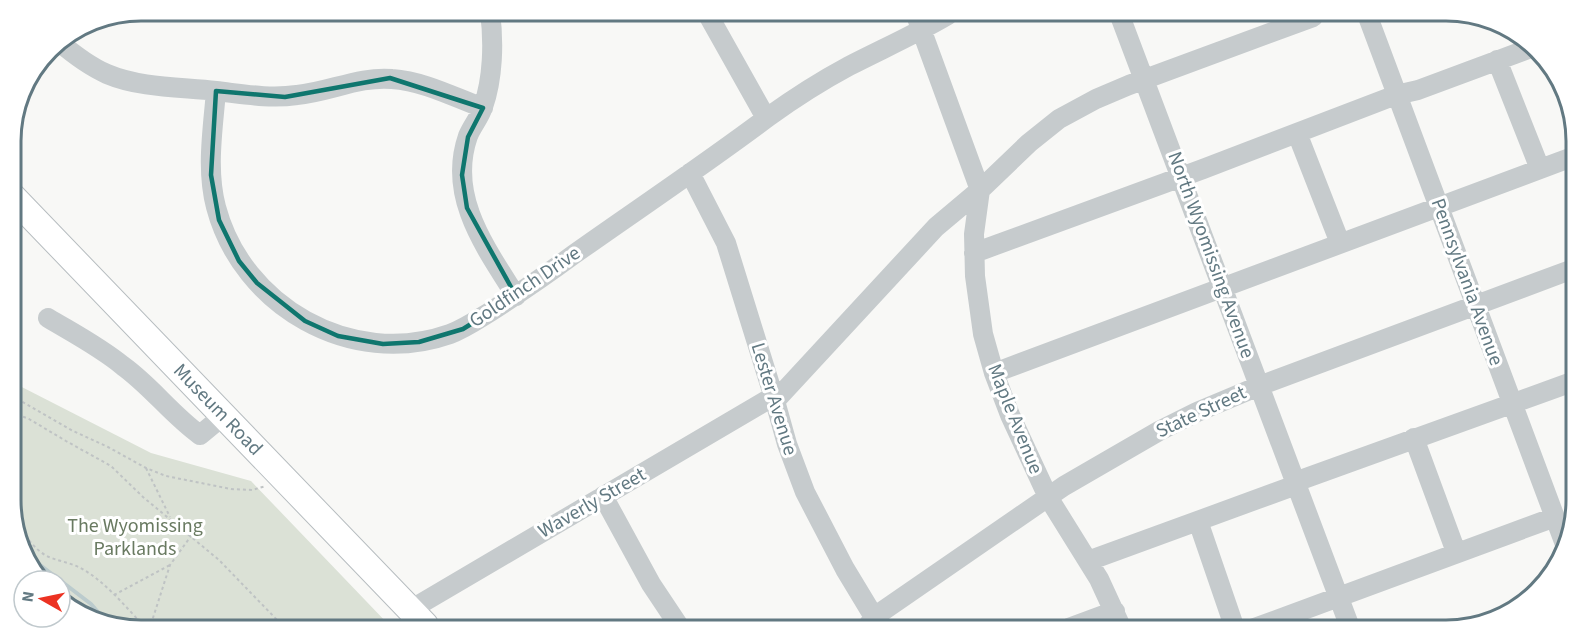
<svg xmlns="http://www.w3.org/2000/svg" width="1587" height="641" viewBox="0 0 1587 641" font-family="'Source Sans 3',sans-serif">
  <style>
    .green { fill: #dbe1d6 }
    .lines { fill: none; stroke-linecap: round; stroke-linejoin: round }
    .stream { stroke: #bbcbcd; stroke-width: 4 }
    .major-casing { stroke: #b7bdc0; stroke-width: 28 }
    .path { stroke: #bfc3c4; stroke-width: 2; stroke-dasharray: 3 3; stroke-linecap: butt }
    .minor { stroke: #c6cbcd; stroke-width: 20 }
    .major { stroke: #fff; stroke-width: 26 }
    .marked { fill: none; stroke: #0f766e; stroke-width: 4.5; stroke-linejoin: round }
    .labels { text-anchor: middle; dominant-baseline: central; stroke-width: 6; stroke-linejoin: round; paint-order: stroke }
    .street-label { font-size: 20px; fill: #627982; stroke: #fff }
    .park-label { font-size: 20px; fill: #697a61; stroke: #fff }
    .rim { fill: none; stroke: #627982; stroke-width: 3 }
  </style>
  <rect width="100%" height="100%" fill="#f8f8f6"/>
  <!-- green -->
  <path class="green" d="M12 382 151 453 251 481 389 625 99 623 60 598V581H40L13 525Z"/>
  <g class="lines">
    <!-- stream -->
    <path class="stream" d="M27 555 91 604 108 624"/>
    <defs>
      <g id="major">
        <path id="s1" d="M11 195 425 625"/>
      </g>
    </defs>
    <!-- major casing -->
    <use href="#major" class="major-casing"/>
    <!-- path -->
    <path class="path" d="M12 396 73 431 108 447 146 468 166 476 231 489 252 490 266 486
      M12 412 29 419 66 441 111 466 143 497 219 560 281 624
      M146 468 170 517
      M13 515C21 530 33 550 49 557 61 562 73 563 84 570 106 583 125 606 142 624
      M114 595 170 565
      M151 624 170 565 191 536
      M388 625 395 620"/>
    <!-- minor -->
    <path class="minor" d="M490 12C494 42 493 79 483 107 480 117 472 126 468 136 447 196 485 247 516 296
      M707 13 766 118
      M916 15 980 190 974 234 975 276 983 334 994 373 1010 415 1048 497 1099 579 1122 629
      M1120 16 1351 630
      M1368 17 1566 547
      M58 41C72 53 89 66 107 74 140 88 180 87 216 91 243 94 269 99 297 95 329 92 360 76 392 79 423 81 454 97 483 108
      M1497 60 1540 169
      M216 91C213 129 206 169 216 207 242 306 351 369 450 334 464 329 477 320 490 312 518 294 546 275 573 255 638 209 704 165 768 117 793 99 821 81 849 66 882 49 916 34 948 15
      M1297 133 1340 243
      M690 173 726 243 775 401 787 444 805 492 845 569 874 617
      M974 253 1203 169 1396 95 1418 90 1531 48
      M48 318C73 333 100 347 123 366 151 386 172 415 200 435L223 416
      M994 373 1575 156
      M775 401 936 227 980 190 1029 143 1059 119 1096 99 1129 85 1313 17
      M1414 438 1456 552
      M1295 482 1572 382
      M603 496 651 584 679 626
      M1198 521 1235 629
      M1088 561 1296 485
      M410 610 774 396
      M867 627 874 617 1064 486 1159 431 1197 412 1259 386 1573 269
      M1069 628 1115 611
      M1252 629 1555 517"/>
    <!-- major -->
    <use href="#major" class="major"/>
  </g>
  <!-- marked area -->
  <path class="marked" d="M390 78 483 108 468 137 462 175 467 208 516 296 463 329 419 342 383 344 338 336 305 321 257 283 239 261 219 220 211 175 216 91 285 97Z"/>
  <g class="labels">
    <!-- street labels -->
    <g class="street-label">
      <text transform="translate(1211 255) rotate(70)">North Wyomissing Avenue</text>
      <text transform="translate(1467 282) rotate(70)">Pennsylvania Avenue</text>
      <text transform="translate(525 287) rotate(-34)">Goldfinch Drive</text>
      <text transform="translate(774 399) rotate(73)">Lester Avenue</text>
      <text stroke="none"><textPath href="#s1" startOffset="298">Museum Road</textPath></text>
      <text transform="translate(1201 412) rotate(-25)">State Street</text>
      <text transform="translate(1015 419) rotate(68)">Maple Avenue</text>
      <text transform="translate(592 503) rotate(-30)">Waverly Street</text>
    </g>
    <!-- park labels -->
    <g class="park-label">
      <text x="135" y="526">The Wyomissing<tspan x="135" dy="23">Parklands</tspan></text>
    </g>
  </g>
  <!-- crop -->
  <path d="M0 0H1587V641H0ZM141 21H1446A120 120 0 0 1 1566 141V500A120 120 0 0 1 1446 620H141A120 120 0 0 1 21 500V141A120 120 0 0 1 141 21Z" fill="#fff" fill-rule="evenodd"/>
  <path class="rim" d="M141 21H1446A120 120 0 0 1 1566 141V500A120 120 0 0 1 1446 620H141A120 120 0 0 1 21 500V141A120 120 0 0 1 141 21Z"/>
  <!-- north arrow -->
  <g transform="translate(42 599) rotate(279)"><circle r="28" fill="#ffffff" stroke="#c0c9cd" stroke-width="1.5"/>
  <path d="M0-4.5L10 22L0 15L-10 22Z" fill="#ec3222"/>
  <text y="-9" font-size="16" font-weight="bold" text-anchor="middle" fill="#627982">N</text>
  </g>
</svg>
